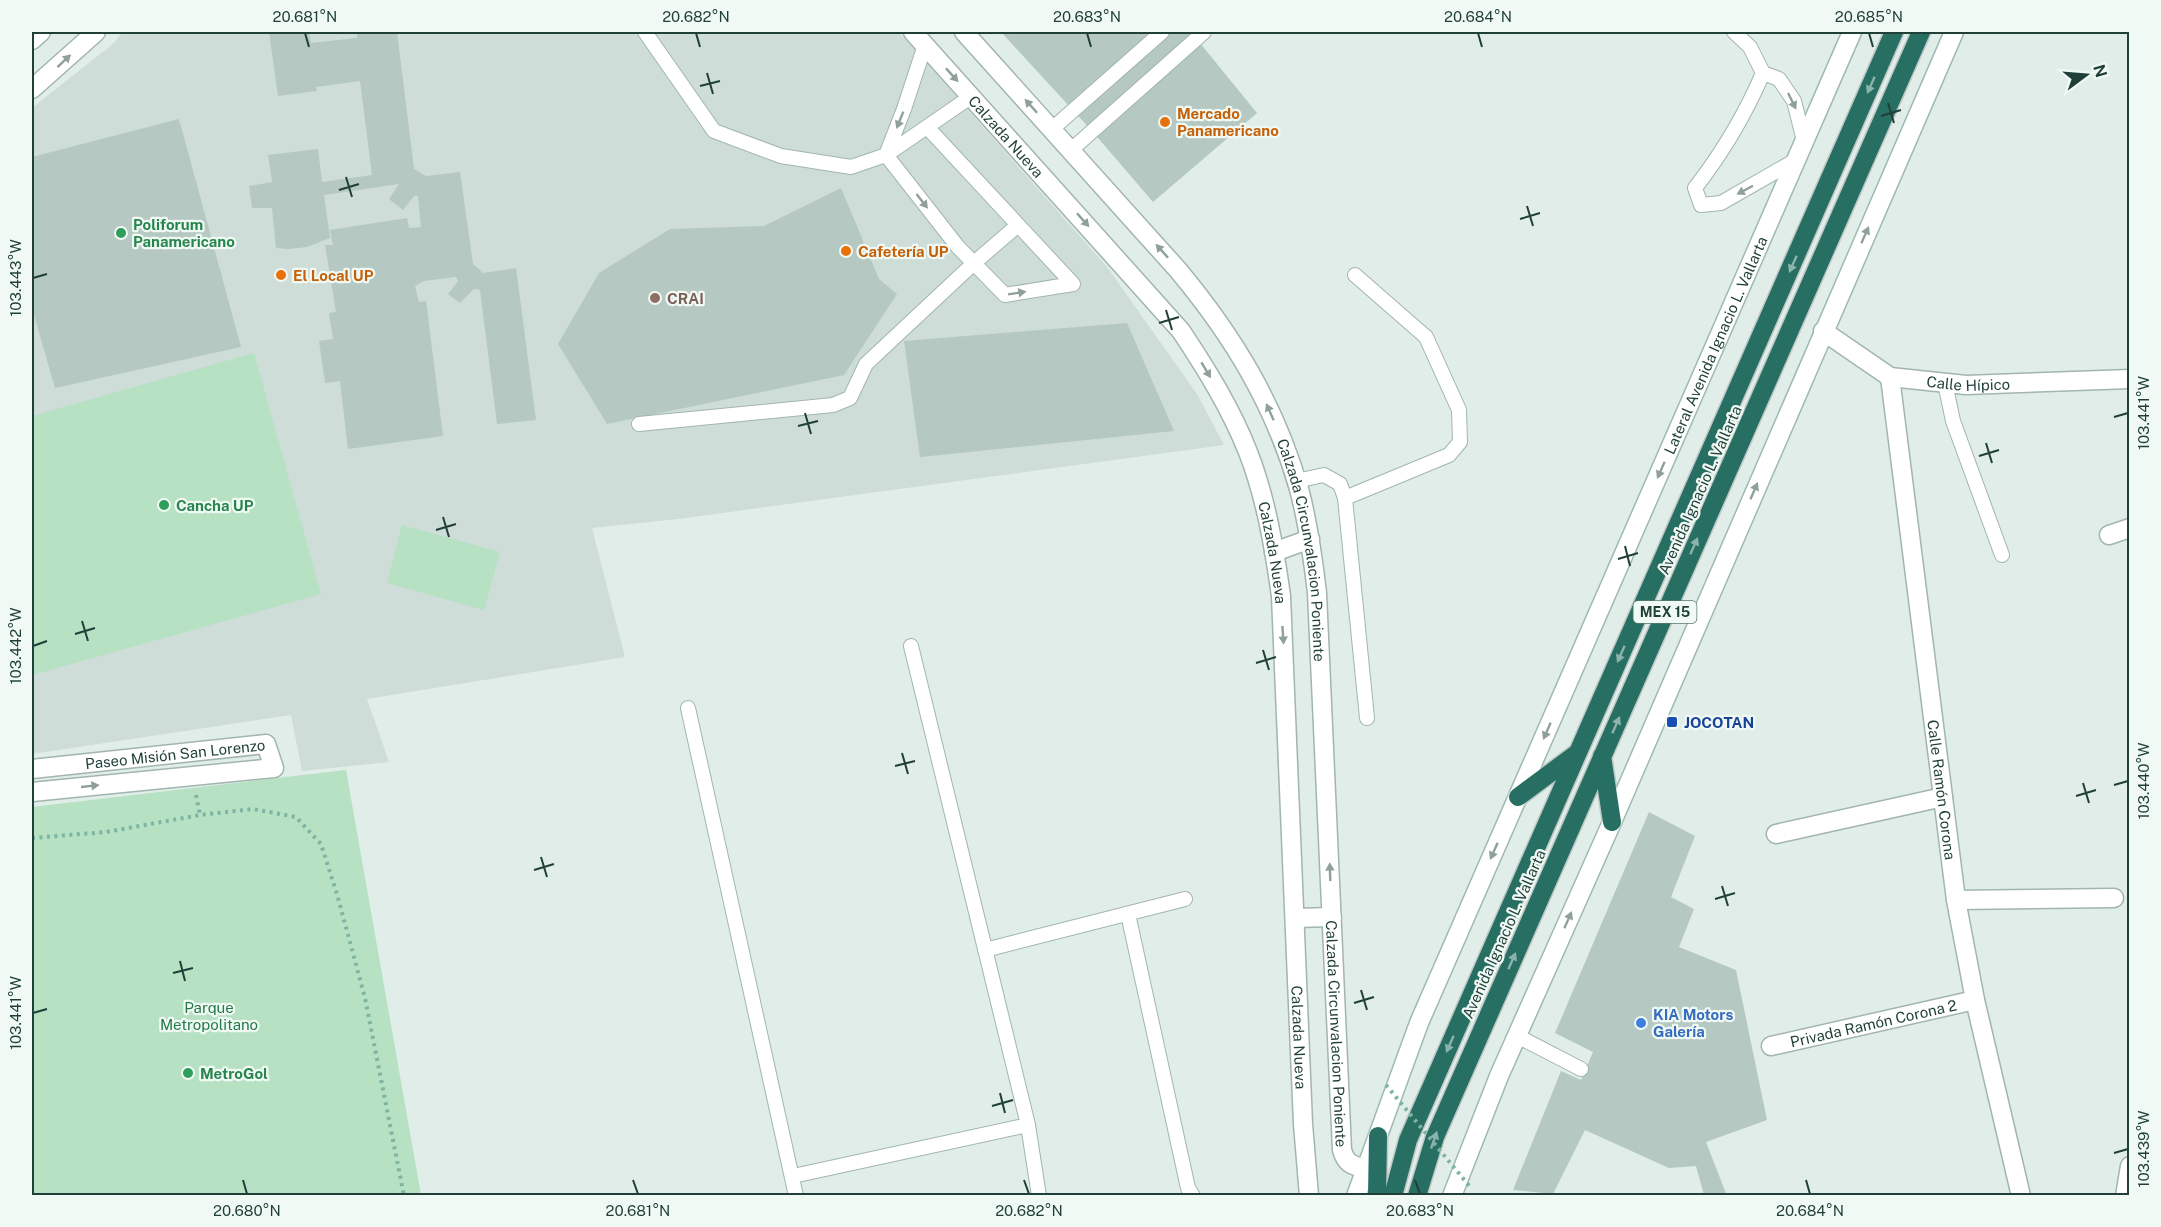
<svg xmlns="http://www.w3.org/2000/svg" width="2161" height="1227" viewBox="0 0 2161 1227" font-family="'Public Sans',sans-serif">
  <style>
    .built { fill: #ceddd7 }
    .green { fill: #b6e1c3 }
    .building { fill: #b5c8c1 }
    .lines { fill: none; stroke-linecap: round; stroke-linejoin: round }
    .lane-casing { stroke: #a2b5b0; stroke-width: 16 }
    .street-casing { stroke: #a2b5b0; stroke-width: 21 }
    .secondary-casing { stroke: #9dbab1; stroke-width: 21 }
    .highway-casing { stroke: #c0c9c7; stroke-width: 21 }
    .path { stroke: #7db4a4; stroke-width: 4; stroke-dasharray: 3 4.5; stroke-linecap: butt }
    .lane { stroke: #fff; stroke-width: 14 }
    .street { stroke: #fff; stroke-width: 18 }
    .secondary { stroke: #fff; stroke-width: 18 }
    .highway { stroke: #276f62; stroke-width: 18 }
    .path-bridge { stroke: #7db4a4; stroke-width: 4; stroke-dasharray: 3 4.5; stroke-linecap: butt }
    .oneway { fill: #8f9f9c }
    .oneway2 { fill: #8cb4ac }
    .ticks { fill: none; stroke: #1f3f38; stroke-width: 2 }
    .food-dot { fill: #e8710a; stroke: #f1f9f5; stroke-width: 2 }
    .leisure-dot { fill: #2e9e5b; stroke: #f1f9f5; stroke-width: 2 }
    .education-dot { fill: #8d6e63; stroke: #f1f9f5; stroke-width: 2 }
    .transit-dot { fill: #1a4fb4; stroke: #f1f9f5; stroke-width: 2 }
    .shop-dot { fill: #3f7fe0; stroke: #f1f9f5; stroke-width: 2 }
    .labels { text-anchor: middle; dominant-baseline: central; stroke-width: 4.5; stroke-linejoin: round; paint-order: stroke }
    .shield { fill: #f1f9f5; stroke: #5e7771; stroke-width: 1.5 }
    .shield-label { font-size: 14px; font-weight: bold; fill: #1f3f38 }
    .food-label { font-size: 15px; font-weight: bold; fill: #c56008; stroke: #f1f9f5; text-anchor: start }
    .street-label { font-size: 15px; fill: #1f3f38; stroke: #f1f9f5 }
    .leisure-label { font-size: 15px; font-weight: bold; fill: #27864d; stroke: #f1f9f5; text-anchor: start }
    .education-label { font-size: 15px; font-weight: bold; fill: #785e54; stroke: #f1f9f5; text-anchor: start }
    .transit-label { font-size: 15px; font-weight: bold; fill: #164399; stroke: #f1f9f5; text-anchor: start }
    .park-label { font-size: 15px; fill: #247b48; stroke: #f1f9f5 }
    .shop-label { font-size: 15px; font-weight: bold; fill: #366cbe; stroke: #f1f9f5; text-anchor: start }
    .neatline { fill: none; stroke: #1f3f38; stroke-width: 2 }
    .ticks-label { font-size: 15px; text-anchor: middle; fill: #1f3f38 }
  </style>
  <rect width="100%" height="100%" fill="#e0ede8"/>
  <!-- built -->
  <path class="built" d="M122 32H899L1107 267 1197 394 1224 445 678 519 592 528 625 657 367 699 389 762 302 771 291 715 32 754V108L114 43Z"/>
  <!-- green -->
  <path class="green" d="M254 353 321 594 32 675V416Z
    M402 525 500 552 484 610 387 583Z
    M346 770 421 1195H32V807Z"/>
  <!-- building -->
  <path class="building" d="M269 32H309L311 43 357 38V33L397 32 414 169 426 176 460 172 473 264 483 273 516 268 536 420 497 424 480 290 474 289 460 303 448 294 458 281 456 277 424 281 415 286 419 302 426 301 443 436 348 449 340 381 325 383 319 341 333 339 329 313 336 312 325 245H333L330 230 407 218 409 228 421 227 418 196H414L403 210 389 199 399 184 324 195 330 238 307 247 288 249 276 248 272 208H252L249 186 272 182 268 155 318 149 322 182 372 175 360 81 316 87 317 91 278 96Z
    M1001 32H1191L1257 113 1153 202 1093 132Z
    M179 119 241 347 55 388 32 308V157Z
    M841 188 879 279 897 294 844 375 607 424 558 344 599 273 670 229 764 226Z
    M1127 323 1174 431 920 457 904 341Z
    M1649 812 1695 836 1671 897 1694 909 1679 947 1736 970 1767 1120 1706 1142 1727 1196 1704 1195 1696 1166 1669 1168 1585 1130 1553 1194 1513 1190 1561 1071 1581 1080 1593 1052 1555 1033Z"/>
  <g class="lines">
    <defs>
      <path id="lane" d="M645 32 714 131 781 156 851 167 886 155 972 96
        M1734 32 1750 47 1763 73 1779 79 1794 101 1804 141
        M1763 73C1745 115 1723 152 1695 188L1701 205 1721 203 1796 160
        M927 127 1073 284
        M1052 129 1162 32
        M1071 150 1204 32
        M886 155 958 247 1005 295 1073 284
        M886 155 904 109 925 45
        M1945 383 1953 421 2002 555
        M639 424 833 405 850 398 866 364 974 263 1018 225
        M1296 481 1324 475 1340 484 1345 498 1367 718
        M1345 498 1449 455 1460 442 1459 410 1426 337 1355 275
        M911 646 1028 1125 1039 1196
        M688 708 796 1196
        M1128 914 1188 1188 1193 1196
        M985 950 1185 899
        M1517 1036 1581 1069
        M793 1176 1028 1125"/>
      <g id="street">
        <path id="s1" d="M913 32 1181 331C1207 370 1231 409 1248 452 1266 498 1274 547 1281 596L1303 1124 1309 1196"/>
        <path id="s2" d="M964 32 1178 270C1233 336 1275 405 1299 489 1308 523 1313 558 1317 593L1342 1150C1346 1164 1352 1165 1365 1169"/>
        <path d="M32 40 41 32"/>
        <path d="M32 89 96 32"/>
        <path id="s3" d="M1823 331 1890 377 1966 385 2130 379"/>
        <path id="s4" d="M1890 377 1956 900 1975 1000 2021 1196"/>
        <path d="M2109 535 2130 528"/>
        <path d="M1274 552 1310 539"/>
        <path id="s5" d="M32 769 266 744 274 768 32 792"/>
        <path d="M1776 834 1943 797"/>
        <path d="M1956 900 2114 898"/>
        <path d="M1295 918 1332 917"/>
        <path id="s6" d="M1771 1046 1975 1000"/>
        <path d="M2125 1196 2130 1166"/>
      </g>
      <g id="secondary">
        <path id="s7" d="M1356 1196 1419 1023 1852 32"/>
        <path d="M1452 1196 1499 1076 1612 822 1954 32"/>
      </g>
      <path id="highway" d="M1602 756 1612 822
        M1518 797 1576 754
        M1377 1196 1378 1136
        M1393 1196 1408 1140 1894 32
        M1417 1196 1435 1137 1921 32"/>
    </defs>
    <!-- lane casing -->
    <use href="#lane" class="lane-casing"/>
    <!-- street casing -->
    <use href="#street" class="street-casing"/>
    <!-- secondary casing -->
    <use href="#secondary" class="secondary-casing"/>
    <!-- highway casing -->
    <use href="#highway" class="highway-casing"/>
    <!-- path -->
    <path class="path" d="M196 795 200 815
      M32 838 106 832 200 815 253 809 296 817 321 844 337 894 365 998 404 1196"/>
    <!-- lane -->
    <use href="#lane" class="lane"/>
    <!-- street -->
    <use href="#street" class="street"/>
    <!-- secondary -->
    <use href="#secondary" class="secondary"/>
    <!-- highway -->
    <use href="#highway" class="highway"/>
    <!-- path-bridge -->
    <path class="path-bridge" d="M1386 1085 1471 1188"/>
  </g>
  <!-- one-way arrows -->
  <defs><path id="oneway-solid" d="M-6-.8H1V-3.2L6.5 0L1 3.2V.8H-6Z" transform="scale(1.5)"/></defs>
  <g class="oneway">
    <use href="#oneway-solid" transform="translate(64 61) rotate(-43)"/>
    <use href="#oneway-solid" transform="translate(952 75) rotate(48)"/>
    <use href="#oneway-solid" transform="translate(1792 101) rotate(64)"/>
    <use href="#oneway-solid" transform="translate(1031 106) rotate(-132)"/>
    <use href="#oneway-solid" transform="translate(900 120) rotate(112)"/>
    <use href="#oneway-solid" transform="translate(1745 190) rotate(152)"/>
    <use href="#oneway-solid" transform="translate(922 201) rotate(52)"/>
    <use href="#oneway-solid" transform="translate(1083 220) rotate(48)"/>
    <use href="#oneway-solid" transform="translate(1865 235) rotate(-66)"/>
    <use href="#oneway-solid" transform="translate(1162 251) rotate(-132)"/>
    <use href="#oneway-solid" transform="translate(1017 293) rotate(-9)"/>
    <use href="#oneway-solid" transform="translate(1206 370) rotate(59)"/>
    <use href="#oneway-solid" transform="translate(1270 412) rotate(-114)"/>
    <use href="#oneway-solid" transform="translate(1661 470) rotate(114)"/>
    <use href="#oneway-solid" transform="translate(1754 491) rotate(-67)"/>
    <use href="#oneway-solid" transform="translate(1283 635) rotate(86)"/>
    <use href="#oneway-solid" transform="translate(1547 731) rotate(114)"/>
    <use href="#oneway-solid" transform="translate(90 786) rotate(-6)"/>
    <use href="#oneway-solid" transform="translate(1494 851) rotate(114)"/>
    <use href="#oneway-solid" transform="translate(1330 872) rotate(-92)"/>
    <use href="#oneway-solid" transform="translate(1568 920) rotate(-66)"/>
  </g>
  <g class="oneway2">
    <use href="#oneway-solid" transform="translate(1871 85) rotate(114)"/>
    <use href="#oneway-solid" transform="translate(1793 264) rotate(114)"/>
    <use href="#oneway-solid" transform="translate(1694 546) rotate(-66)"/>
    <use href="#oneway-solid" transform="translate(1621 654) rotate(114)"/>
    <use href="#oneway-solid" transform="translate(1616 725) rotate(-66)"/>
    <use href="#oneway-solid" transform="translate(1512 961) rotate(-66)"/>
    <use href="#oneway-solid" transform="translate(1450 1044) rotate(114)"/>
    <use href="#oneway-solid" transform="translate(1434 1140) rotate(-71)"/>
  </g>
  <!-- ticks -->
  <path class="ticks" d="M305 33 309 47M696 33 700 47M1087 33 1091 47M1478 33 1482 47M1869 33 1873 47M707 73 713 94M700 86 720 81M1888 103 1894 123M1881 116 1901 110M346 177 352 197M339 190 359 184M1527 206 1533 226M1520 219 1540 213M33 278 47 274M1166 310 1172 330M1159 323 1179 317M805 413 811 434M2114 417 2128 413M798 426 818 421M1986 443 1992 463M1979 456 1999 450M443 517 449 537M436 530 456 524M1625 546 1630 566M1618 559 1638 553M82 621 88 641M75 634 95 628M33 646 47 641M1263 650 1269 670M1256 663 1276 657M902 753 908 774M895 766 915 761M2083 783 2089 803M2114 785 2128 781M2076 796 2096 790M541 857 547 877M534 870 554 864M1722 886 1728 906M1715 899 1735 893M180 961 185 981M173 973 193 968M1361 990 1367 1010M1354 1003 1374 997M33 1013 47 1009M1000 1093 1005 1113M992 1106 1013 1100M2114 1153 2128 1149M243 1180 247 1194M633 1180 638 1194M1024 1180 1029 1194M1415 1180 1420 1194M1806 1180 1810 1194"/>
  <!-- markers -->
  <g class="food-dot">
    <circle cx="1165" cy="122" r="6"/>
    <circle cx="846" cy="251" r="6"/>
    <circle cx="281" cy="275" r="6"/>
  </g>
  <g class="leisure-dot">
    <circle cx="121" cy="233" r="6"/>
    <circle cx="164" cy="505" r="6"/>
    <circle cx="188" cy="1073" r="6"/>
  </g>
  <circle class="education-dot" cx="655" cy="298" r="6"/>
  <rect class="transit-dot" x="1666" y="716" width="12" height="12" rx="3"/>
  <circle class="shop-dot" cx="1641" cy="1023" r="6"/>
  <g class="labels">
    <!-- shield labels -->
    <rect class="shield" x="1633.5" y="601" width="63" height="22" rx="4.5"/>
    <g class="shield-label">
      <text x="1665" y="612">MEX 15</text>
    </g>
    <!-- food labels -->
    <g class="food-label">
      <text x="1177" y="113">Mercado<tspan x="1177" dy="17">Panamericano</tspan></text>
      <text x="858" y="251">Cafetería UP</text>
      <text x="293" y="275">El Local UP</text>
    </g>
    <!-- street labels -->
    <g class="street-label">
      <text stroke="none"><textPath href="#s1" startOffset="140">Calzada Nueva</textPath></text>
      <text stroke="none"><textPath href="#s7" startOffset="924">Lateral Avenida Ignacio L. Vallarta</textPath></text>
      <text stroke="none"><textPath href="#s3" startOffset="160">Calle Hípico</textPath></text>
      <text transform="translate(1700 490) rotate(-66)">Avenida Ignacio L. Vallarta</text>
      <text stroke="none"><textPath href="#s2" startOffset="633">Calzada Circunvalacion Poniente</textPath></text>
      <text stroke="none"><textPath href="#s1" startOffset="644">Calzada Nueva</textPath></text>
      <text stroke="none"><textPath href="#s5" startOffset="144">Paseo Misión San Lorenzo</textPath></text>
      <text stroke="none"><textPath href="#s4" startOffset="416">Calle Ramón Corona</textPath></text>
      <text transform="translate(1504 934) rotate(-66)">Avenida Ignacio L. Vallarta</text>
      <text stroke="none"><textPath href="#s6" startOffset="105">Privada Ramón Corona 2</textPath></text>
      <text stroke="none"><textPath href="#s2" startOffset="1119">Calzada Circunvalacion Poniente</textPath></text>
      <text stroke="none"><textPath href="#s1" startOffset="1130">Calzada Nueva</textPath></text>
    </g>
    <!-- leisure labels -->
    <g class="leisure-label">
      <text x="133" y="224">Poliforum<tspan x="133" dy="17">Panamericano</tspan></text>
      <text x="176" y="505">Cancha UP</text>
      <text x="200" y="1073">MetroGol</text>
    </g>
    <!-- education labels -->
    <g class="education-label">
      <text x="667" y="298">CRAI</text>
    </g>
    <!-- transit labels -->
    <g class="transit-label">
      <text x="1684" y="722">JOCOTAN</text>
    </g>
    <!-- park labels -->
    <g class="park-label">
      <text x="209" y="1007">Parque<tspan x="209" dy="17">Metropolitano</tspan></text>
    </g>
    <!-- shop labels -->
    <g class="shop-label">
      <text x="1653" y="1014">KIA Motors<tspan x="1653" dy="17">Galería</tspan></text>
    </g>
  </g>
  <!-- border -->
  <rect width="2161" height="1227" fill="none" stroke="#f1f9f5" stroke-width="66"/>
  <!-- north arrow -->
  <g transform="translate(2086 75) rotate(74)" stroke="#f1f9f5" stroke-width="4.5" paint-order="stroke">
  <path d="M0-4.5L10 22L0 15L-10 22Z" fill="#1f3f38"/>
  <text y="-9" font-size="16" font-weight="bold" text-anchor="middle" fill="#1f3f38">N</text>
  </g>
  <rect x="33" y="33" width="2095" height="1161" class="neatline"/>
  <g class="ticks-label">
    <text x="305" y="22">20.681°N</text>
    <text x="696" y="22">20.682°N</text>
    <text x="1087" y="22">20.683°N</text>
    <text x="1478" y="22">20.684°N</text>
    <text x="1869" y="22">20.685°N</text>
    <text transform="translate(16 278) rotate(-90)" y="5">103.443°W</text>
    <text transform="translate(2144 413) rotate(-90)" y="5">103.441°W</text>
    <text transform="translate(16 646) rotate(-90)" y="5">103.442°W</text>
    <text transform="translate(2144 781) rotate(-90)" y="5">103.440°W</text>
    <text transform="translate(16 1013) rotate(-90)" y="5">103.441°W</text>
    <text transform="translate(2144 1149) rotate(-90)" y="5">103.439°W</text>
    <text x="247" y="1216">20.680°N</text>
    <text x="638" y="1216">20.681°N</text>
    <text x="1029" y="1216">20.682°N</text>
    <text x="1420" y="1216">20.683°N</text>
    <text x="1810" y="1216">20.684°N</text>
  </g>
</svg>
